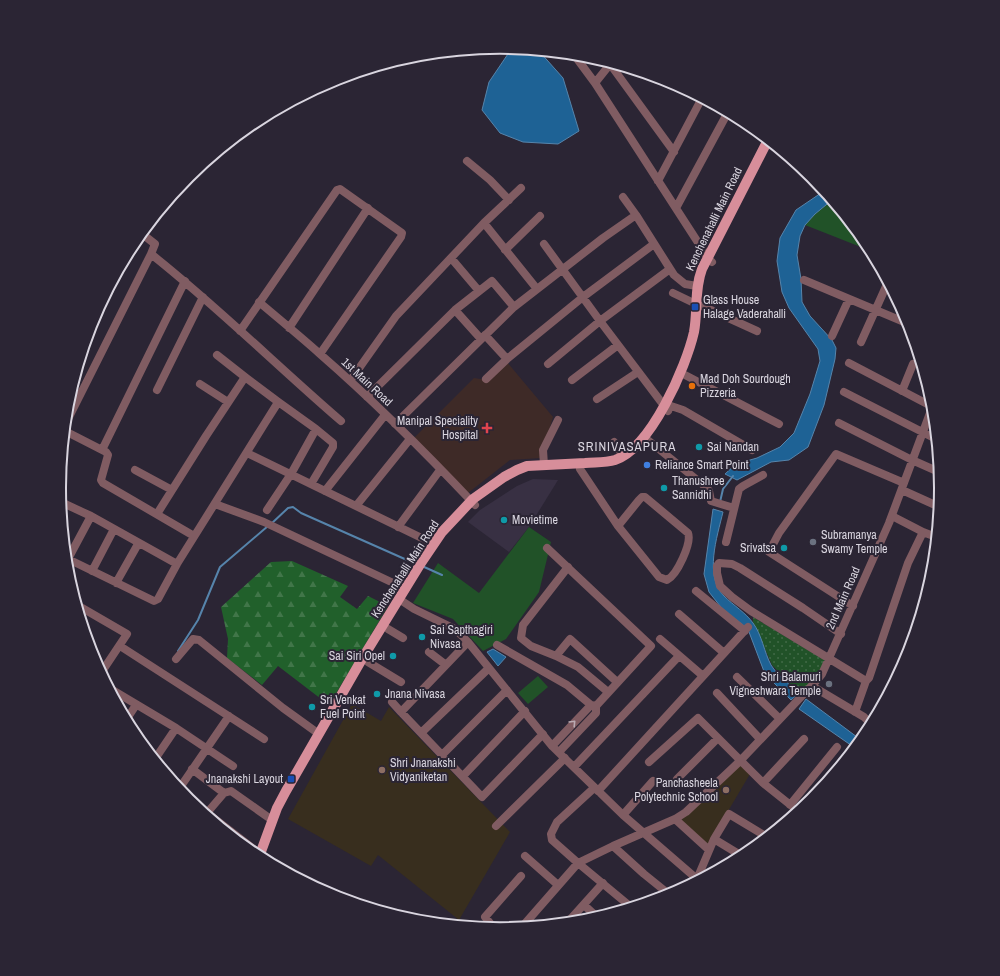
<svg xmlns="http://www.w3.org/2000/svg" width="1000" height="976" viewBox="0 0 1000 976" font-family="'Archivo Narrow',sans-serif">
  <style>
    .built { fill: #383043 }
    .education { fill: #382e1e }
    .medical { fill: #3e2a27 }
    .grass { fill: #215228 }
    .forest { fill: url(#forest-firs) }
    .park { fill: url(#park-dots) }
    .water { fill: #1e6295; stroke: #5684ab }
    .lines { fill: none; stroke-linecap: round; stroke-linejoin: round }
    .stream { stroke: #5684ab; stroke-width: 2 }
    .minor { stroke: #805c62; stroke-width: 8 }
    .major { stroke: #d78e9a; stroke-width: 10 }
    .oneway { stroke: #baabb3 }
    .transit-dot { fill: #1a4fb4; stroke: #2b2534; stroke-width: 1.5 }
    .food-dot { fill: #e8710a; stroke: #2b2534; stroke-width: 1.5 }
    .health-dot { fill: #e0444e; stroke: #2b2534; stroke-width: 1.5 }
    .culture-dot { fill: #0f9aa8; stroke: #2b2534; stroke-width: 1.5 }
    .shop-dot { fill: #3f7fe0; stroke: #2b2534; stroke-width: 1.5 }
    .worship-dot { fill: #6b7280; stroke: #2b2534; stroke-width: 1.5 }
    .education-dot { fill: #8d6e63; stroke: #2b2534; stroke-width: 1.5 }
    .labels { text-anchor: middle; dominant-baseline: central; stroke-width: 4; stroke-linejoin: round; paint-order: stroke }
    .street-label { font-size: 12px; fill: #d9d5df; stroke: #2b2534 }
    .poi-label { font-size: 12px; fill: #d9d5df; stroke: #2b2534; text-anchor: start }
    .neighbourhood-label { font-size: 13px; letter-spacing: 1px; fill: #d9d5df; stroke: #2b2534 }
    .rim { fill: none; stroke: #d9d5df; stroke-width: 2 }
  </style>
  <defs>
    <pattern id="forest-firs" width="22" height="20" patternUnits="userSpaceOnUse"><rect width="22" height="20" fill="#21602b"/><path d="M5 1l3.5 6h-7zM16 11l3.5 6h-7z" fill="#417649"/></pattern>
    <pattern id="park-dots" width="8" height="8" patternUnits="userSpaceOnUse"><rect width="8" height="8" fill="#215228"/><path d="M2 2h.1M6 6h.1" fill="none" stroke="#416a47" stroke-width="1.8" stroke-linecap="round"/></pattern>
  </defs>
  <rect width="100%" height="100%" fill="#2b2534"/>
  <!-- built -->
  <path class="built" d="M533 479 558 480 529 527 509 552 468 522 480 510 517 486Z"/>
  <!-- education -->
  <path class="education" d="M352 704 381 721 389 707 510 832 459 920 378 855 371 866 288 819Z
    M739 763 750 774 708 845 681 820Z"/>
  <!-- medical -->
  <path class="medical" d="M507 362 553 417 541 458 510 460 468 493 413 439 474 378 487 380Z"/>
  <!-- grass -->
  <path class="grass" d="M832 200 867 243 871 251 805 225 815 214Z
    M529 527 551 542 539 592 506 639 483 651 453 619 413 603 438 563 479 593Z
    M538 676 548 687 528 704 518 693Z"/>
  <!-- forest -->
  <path class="forest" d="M292 561 348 586 340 597 357 609 368 596 388 606 329 705 278 666 262 685 227 658 228 639 221 607 271 562Z"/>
  <!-- park -->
  <path class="park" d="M753 617 826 661 816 678 799 693 772 665 753 622Z"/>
  <!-- water -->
  <path class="water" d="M512 48 539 51 563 78 579 131 558 144 523 142 500 133 482 110 489 82Z
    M824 191 832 200 815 214 805 225 800 236 797 255 801 279 802 302 810 316 832 340 836 348 835 359 824 405 808 447 789 460 771 462 737 480 725 474 736 464 757 458 780 447 794 433 810 394 820 361 818 349 789 308 782 292 777 261 780 238 796 210Z
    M713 509 723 512C717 537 704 576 724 596 733 605 746 613 753 623 762 635 764 652 771 665 778 676 789 684 799 693L791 700 765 674 749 632 743 625 724 611 709 592 704 574Z
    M493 649 506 657 498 666 487 652Z
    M806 699 861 740 855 748 799 709Z"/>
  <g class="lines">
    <!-- stream -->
    <path class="stream" d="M720 502 723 489 733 476
      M271 524 288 508 293 507 301 513 416 564
      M422 566 442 575
      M178 651 198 620 220 567 268 526"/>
    <!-- minor -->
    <path class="minor" d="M578 60 595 83
      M611 63 595 83 708 258 712 262
      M610 64 674 152
      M467 161 490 180 509 200
      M658 181 702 98
      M623 197 636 215
      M676 208 728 112
      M484 223 537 289
      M141 233 155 244 151 254C217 306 277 366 341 421
      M544 244 600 321 668 411
      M505 250 540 216
      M451 258 479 291
      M804 280 909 324
      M673 293 696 304
      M259 302C279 319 300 336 320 354 374 401 426 453 475 505
      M702 306 757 331
      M455 310 481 339
      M289 328 368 208
      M240 331 337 190 340 189 402 233 401 237 320 354
      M485 335 507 359 583 297 654 244
      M832 336 849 299
      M861 342 888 282
      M217 355 245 377
      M849 363 933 407
      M548 364 600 321 670 269
      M685 375 779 424
      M486 379 507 359
      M572 380 618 345
      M350 381 396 316 484 223 521 188
      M200 384 228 402
      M157 390 203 297
      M902 391 913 364
      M844 392 936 439
      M367 397 455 310 492 281 514 307
      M597 399 638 372
      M277 401 316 429 333 443V447L311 484
      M671 406 683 410 752 450
      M839 423 912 460 939 472
      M395 424 514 307 603 238 636 215 674 275 685 284 697 286
      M65 425 151 254
      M65 431 106 452 108 455 101 480 103 483 194 536
      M649 441 707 488 709 491 711 501 734 508
      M614 442 623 456
      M102 450 185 281
      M247 453 434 544
      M544 465 543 450 558 420
      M580 469 618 526 659 577 667 580C677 575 692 543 688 533L645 497H642L639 500 618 526
      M135 470 172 490
      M902 490 933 504
      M325 491 385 415
      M215 504 264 522 406 589
      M61 506 65 504 91 516 177 564
      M356 506 410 439
      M267 510 291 474 316 429
      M91 516 68 559 154 601 158 599 177 564 265 423 277 404V401L245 377 206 436 157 514
      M398 527 440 470
      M923 532 936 537
      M726 542 739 489 743 486 763 475
      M547 548 651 646 596 706V713L559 752
      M92 571 114 529
      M116 583 138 544
      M696 591 745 631
      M399 599 414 609 455 629 468 642 552 746 623 815 697 879V881
      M77 605 127 634 101 673
      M853 606 769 552 779 533 836 454 904 483
      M679 614 724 653
      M388 629 403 638
      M841 634 803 608 740 568 732 564 719 563 717 566V573L720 586 732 597 751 611 866 681 869 678 908 563 923 532 892 516
      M660 639 703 676
      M468 642 401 712 482 797 543 734
      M497 645 567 685 591 705
      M120 646 264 739
      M429 652 446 665
      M556 656 531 646 521 638 523 625 568 567
      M176 659 193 639 199 640 283 708 319 734
      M368 662 401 682
      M737 677 780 719
      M812 686 864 717 871 724
      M109 688 176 728
      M608 692 578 667 556 656 570 639 617 682
      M717 693 760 739
      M392 702 401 712
      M855 712 866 681
      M126 720 136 705
      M421 733 489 668
      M552 746 591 705 595 706
      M442 755 507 690
      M155 759 176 728 233 766
      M649 762 698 718 763 783 804 739
      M574 767 679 656
      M192 769 224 793
      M463 776 525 711
      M677 779 718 738
      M763 783 798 811
      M594 788 557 822 551 834 552 840 578 863 631 907
      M179 789 229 716
      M598 791 748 627
      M790 805 837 747
      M207 813 260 854
      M206 814 224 793 231 791 272 820
      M623 815 653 781
      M675 819 709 850
      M496 826 565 758
      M714 839 742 856
      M613 846 644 874 670 895
      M525 856 558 885
      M698 880 697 879 714 839 729 814 767 837
      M584 905 597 917
      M568 922 603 883
      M522 927 578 863 613 846 675 819 686 812 740 761 818 679 822 674 889 523 933 405
      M495 929 485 917 521 876"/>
    <!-- major -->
    <path class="major" d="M259 857 277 808 286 791 362 659 421 563 442 532 473 499 504 477 517 470 527 466C546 465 565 464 585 463 595 462 605 463 615 460 651 448 686 367 694 332 698 311 694 290 702 269L768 140"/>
  </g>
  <!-- one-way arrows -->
  <defs><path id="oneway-chevron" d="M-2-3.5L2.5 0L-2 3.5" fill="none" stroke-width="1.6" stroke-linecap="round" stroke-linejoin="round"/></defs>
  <use class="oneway" href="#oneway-chevron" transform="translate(573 723) rotate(-46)"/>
  <!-- markers -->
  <g class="transit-dot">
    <rect x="691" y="303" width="8" height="8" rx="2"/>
    <rect x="287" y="775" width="8" height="8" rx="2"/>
  </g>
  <circle class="food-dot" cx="692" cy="386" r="4"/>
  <path class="health-dot" d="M485 422h4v4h4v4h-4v4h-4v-4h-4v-4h4z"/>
  <g class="culture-dot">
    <circle cx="699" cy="447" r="4"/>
    <circle cx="664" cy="488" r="4"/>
    <circle cx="504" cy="520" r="4"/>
    <circle cx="784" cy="548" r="4"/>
    <circle cx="422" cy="637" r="4"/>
    <circle cx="393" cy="656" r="4"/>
    <circle cx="377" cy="694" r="4"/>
    <circle cx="312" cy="707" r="4"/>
  </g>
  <circle class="shop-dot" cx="647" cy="465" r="4"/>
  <g class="worship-dot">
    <circle cx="813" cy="542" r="4"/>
    <circle cx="829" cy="684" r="4"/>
  </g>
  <g class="education-dot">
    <circle cx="382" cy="770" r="4"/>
    <circle cx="726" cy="790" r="4"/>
  </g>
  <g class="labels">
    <!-- street labels -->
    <g class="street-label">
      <text transform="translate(714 219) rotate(-64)">Kenchenahalli Main Road</text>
      <text transform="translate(367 382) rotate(43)">1st Main Road</text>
      <text transform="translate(405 569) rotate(-57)">Kenchenahalli Main Road</text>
      <text transform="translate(843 598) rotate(-66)">2nd Main Road</text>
    </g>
    <!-- poi labels -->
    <g class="poi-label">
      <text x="703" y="300">Glass House<tspan x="703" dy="14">Halage Vaderahalli</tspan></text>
      <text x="700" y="379">Mad Doh Sourdough<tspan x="700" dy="14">Pizzeria</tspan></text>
      <text x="478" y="421" text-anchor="end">Manipal Speciality<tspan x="478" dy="14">Hospital</tspan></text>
      <text x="707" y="447">Sai Nandan</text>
      <text x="655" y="465">Reliance Smart Point</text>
      <text x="672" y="481">Thanushree<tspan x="672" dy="14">Sannidhi</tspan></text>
      <text x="512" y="520">Movietime</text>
      <text x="821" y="535">Subramanya<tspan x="821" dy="14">Swamy Temple</tspan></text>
      <text x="776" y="548" text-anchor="end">Srivatsa</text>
      <text x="430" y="630">Sai Sapthagiri<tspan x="430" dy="14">Nivasa</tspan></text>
      <text x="385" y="656" text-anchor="end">Sai Siri Opel</text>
      <text x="821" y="677" text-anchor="end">Shri Balamuri<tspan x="821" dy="14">Vigneshwara Temple</tspan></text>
      <text x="385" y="694">Jnana Nivasa</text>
      <text x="320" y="700">Sri Venkat<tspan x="320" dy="14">Fuel Point</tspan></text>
      <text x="390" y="763">Shri Jnanakshi<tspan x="390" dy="14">Vidyaniketan</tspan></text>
      <text x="283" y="779" text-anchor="end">Jnanakshi Layout</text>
      <text x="718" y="783" text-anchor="end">Panchasheela<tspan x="718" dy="14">Polytechnic School</tspan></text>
    </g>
    <!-- neighbourhood labels -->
    <g class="neighbourhood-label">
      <text x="627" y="446">SRINIVASAPURA</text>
    </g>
  </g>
  <!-- crop -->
  <path d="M0 0H1000V976H0ZM66 488a434 434 0 1 1 868 0a434 434 0 1 1-868 0Z" fill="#2b2534" fill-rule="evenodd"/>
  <path class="rim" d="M66 488a434 434 0 1 1 868 0a434 434 0 1 1-868 0Z"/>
</svg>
